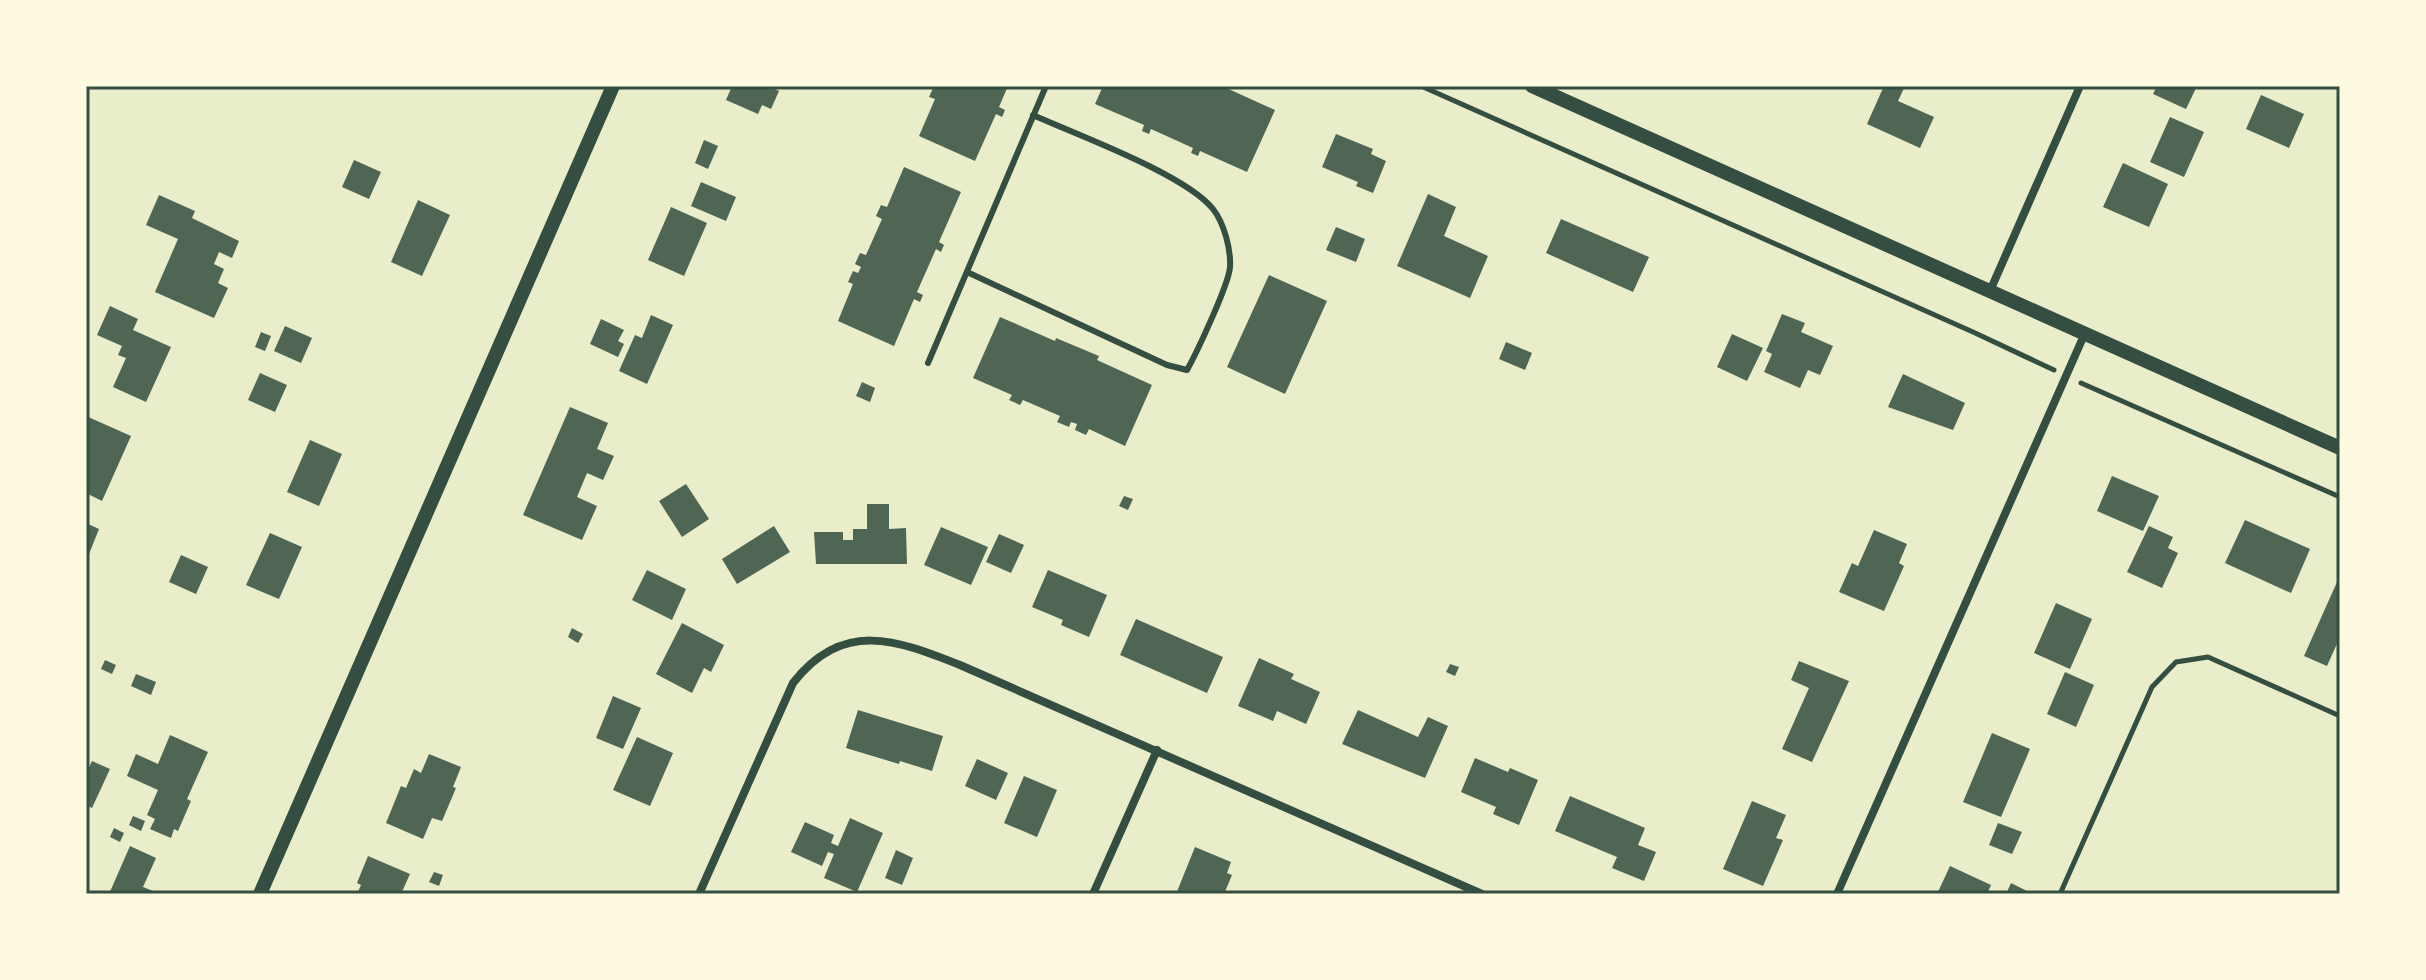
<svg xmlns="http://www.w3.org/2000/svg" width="2426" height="980" viewBox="0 0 2426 980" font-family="'Roboto Condensed',sans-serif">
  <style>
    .building { fill: #4f6655 }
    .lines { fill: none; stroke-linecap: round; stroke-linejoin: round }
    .path { stroke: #344e41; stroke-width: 5 }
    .service { stroke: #344e41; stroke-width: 6 }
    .minor { stroke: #344e41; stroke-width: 8 }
    .tertiary { stroke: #344e41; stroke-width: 14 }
    .neatline { fill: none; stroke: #344e41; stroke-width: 3 }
  </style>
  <rect width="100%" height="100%" fill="#e9edc9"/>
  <!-- building -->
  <path class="building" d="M732 86H776L775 89 779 91 771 109 762 105 758 114 726 100Z
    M934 86H1008L999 107 1005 110 1002 117 996 114 975 161 919 136 935 99 929 97Z
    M1103 86H1222L1275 110 1247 172 1200 151 1198 156 1191 153 1193 148 1151 129 1149 134 1142 131 1144 125 1095 104Z
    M1884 86H1905L1898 101 1934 117 1920 148 1867 124Z
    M2157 86H2197L2186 109 2153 94Z
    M2261 95 2304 114 2289 148 2246 129Z
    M2170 117 2204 132 2184 177 2150 162Z
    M1336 134 1373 149 1371 154 1386 161 1373 193 1356 186 1358 182 1322 167Z
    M704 140 718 146 708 169 695 163Z
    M354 160 381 172 369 199 342 187Z
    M2123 163 2168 184 2149 227 2103 207Z
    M904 167 961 192 939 242 944 245 941 252 936 249 917 292 923 295 920 302 914 299 894 346 838 321 853 284 848 282 853 271 858 273 861 267 855 264 860 253 866 255 882 219 876 216 881 205 887 207Z
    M701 182 736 197 726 221 691 206Z
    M1428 194 1456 207 1444 236 1488 256 1470 298 1397 266Z
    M159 195 195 211 192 218 239 241 232 258 219 252 214 264 224 269 218 283 228 288 214 318 155 292 178 239 146 225Z
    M418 200 450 215 422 276 391 262Z
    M671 207 707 223 684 276 648 260Z
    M1561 219 1649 257 1633 292 1546 253Z
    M1336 227 1365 239 1356 262 1326 250Z
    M1269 275 1327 301 1285 394 1227 367Z
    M110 306 138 319 133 330 171 347 146 402 113 387 126 358 118 355 122 346 97 335Z
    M1782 314 1805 323 1801 332 1833 346 1820 375 1808 370 1800 388 1764 372 1772 354 1766 351Z
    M651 315 673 325 647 384 619 371 635 335 642 338Z
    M1000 317 1055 341 1056 338 1099 356 1097 360 1152 385 1125 446 1089 429 1086 435 1075 430 1077 424 1071 422 1069 427 1057 422 1060 416 1023 400 1020 405 1009 400 1012 395 973 378Z
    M601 319 624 330 618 341 624 344 618 357 590 344Z
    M285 326 312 338 301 363 274 351Z
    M261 332 271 336 265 351 255 347Z
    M1732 334 1763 348 1747 381 1717 367Z
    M1506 342 1532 353 1525 370 1499 359Z
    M260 373 287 385 275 412 248 400Z
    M1903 374 1965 403 1953 430 1888 407Z
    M862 382 875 388 870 402 856 396Z
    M570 407 608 423 597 449 614 456 603 480 587 473 577 497 597 506 582 540 523 515Z
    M86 416 131 436 102 501 86 493Z
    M310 440 342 454 319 506 287 492Z
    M2112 476 2159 496 2143 531 2097 511Z
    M686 484 709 519 682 537 659 501Z
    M1124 496 1133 499 1128 510 1119 506Z
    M867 504H889V529L906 528 907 564H816L814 532H843V540H853V529H867Z
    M2245 520 2310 549 2291 593 2225 563Z
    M86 523 99 529 89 554 86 553Z
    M774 526 790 552 737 584 722 559Z
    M2149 526 2173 537 2168 548 2178 553 2162 588 2127 572Z
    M941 527 988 547 971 585 924 565Z
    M1874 530 1907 544 1899 563 1904 566 1884 611 1839 592 1852 563 1858 566Z
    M270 533 302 547 279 599 246 585Z
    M999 534 1024 545 1011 573 986 562Z
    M181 555 208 567 196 594 169 582Z
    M647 570 686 589 672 620 632 600Z
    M1048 570 1107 595 1089 637 1061 625 1063 620 1032 607Z
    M2337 582 2340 584V637L2327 666 2304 656Z
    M2056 603 2092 619 2070 669 2034 653Z
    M1136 619 1223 657 1207 693 1120 655Z
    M682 623 724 645 711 672 704 668 692 693 656 674Z
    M572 628 583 634 578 643 568 637Z
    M1259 658 1294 674 1291 679 1320 692 1306 724 1277 711 1273 721 1238 706Z
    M105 660 116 665 112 674 101 669Z
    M1799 661 1849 681 1812 762 1782 749 1809 688 1791 680Z
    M1450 664 1459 667 1455 676 1446 672Z
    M2065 672 2094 685 2076 727 2047 714Z
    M136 674 156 682 151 695 131 686Z
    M613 696 641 708 623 749 596 738Z
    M858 710 943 736 932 771 900 761 899 764 846 748Z
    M1358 710 1418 737 1428 717 1448 726 1425 778 1342 744Z
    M1992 733 2030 749 2001 817 1963 802Z
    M170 735 208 752 187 799 191 801 178 831 174 829 171 838 150 829 155 819 147 815 158 790 127 776 136 754 158 764Z
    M637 737 673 753 650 806 613 790Z
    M429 754 461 767 453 787 456 788 442 821 432 818 423 839 386 823 401 786 406 788 414 769 421 773Z
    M1475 758 1508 772 1510 768 1538 780 1519 825 1493 814 1496 807 1461 792Z
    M977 759 1008 773 996 800 965 786Z
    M92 761 110 769 92 808 86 805V774Z
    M1024 776 1057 790 1037 837 1004 823Z
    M1570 796 1645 828 1638 845 1656 852 1644 881 1612 868 1617 857 1555 831Z
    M1752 801 1786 815 1776 838 1783 840 1763 886 1723 869Z
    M133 816 145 821 141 831 129 825Z
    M850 818 883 833 857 892 824 878 834 854 828 852 822 866 791 852 805 822 834 835 831 843 838 846Z
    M1998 823 2022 832 2012 854 1989 845Z
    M114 828 124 833 120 842 110 837Z
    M130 846 156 858 143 887 153 891 152 894H109Z
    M1195 847 1231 862 1227 873 1232 875 1224 894H1176Z
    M896 850 913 858 902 885 885 878Z
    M368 856 410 874 401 894H357L361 885 357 883Z
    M1950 866 1991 885 1987 894H1937Z
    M434 872 443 875 439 886 429 882Z
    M2011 883 2033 894H2006Z"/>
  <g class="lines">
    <!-- path -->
    <path class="path" d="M1421 86 1973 332 2054 370
      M2081 383 2340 497
      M2060 894 2152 687 2176 662 2208 657 2340 716"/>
    <!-- service -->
    <path class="service" d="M967 272 1167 365 1187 370C1197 352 1229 284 1230 267 1231 249 1224 223 1213 209 1185 174 1077 135 1033 115
      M928 363 1046 86"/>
    <!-- minor -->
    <path class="minor" d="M1990 291 2080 86
      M699 894 793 683C843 619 897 640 960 665L1482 894
      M1093 894 1157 750
      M1837 894 2085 333"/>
    <!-- tertiary -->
    <path class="tertiary" d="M1532 86 2340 448
      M260 894 613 86"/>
  </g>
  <!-- border -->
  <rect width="2426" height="980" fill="none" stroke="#fefae0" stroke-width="176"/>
  <rect x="88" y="88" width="2250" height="804" class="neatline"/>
</svg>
